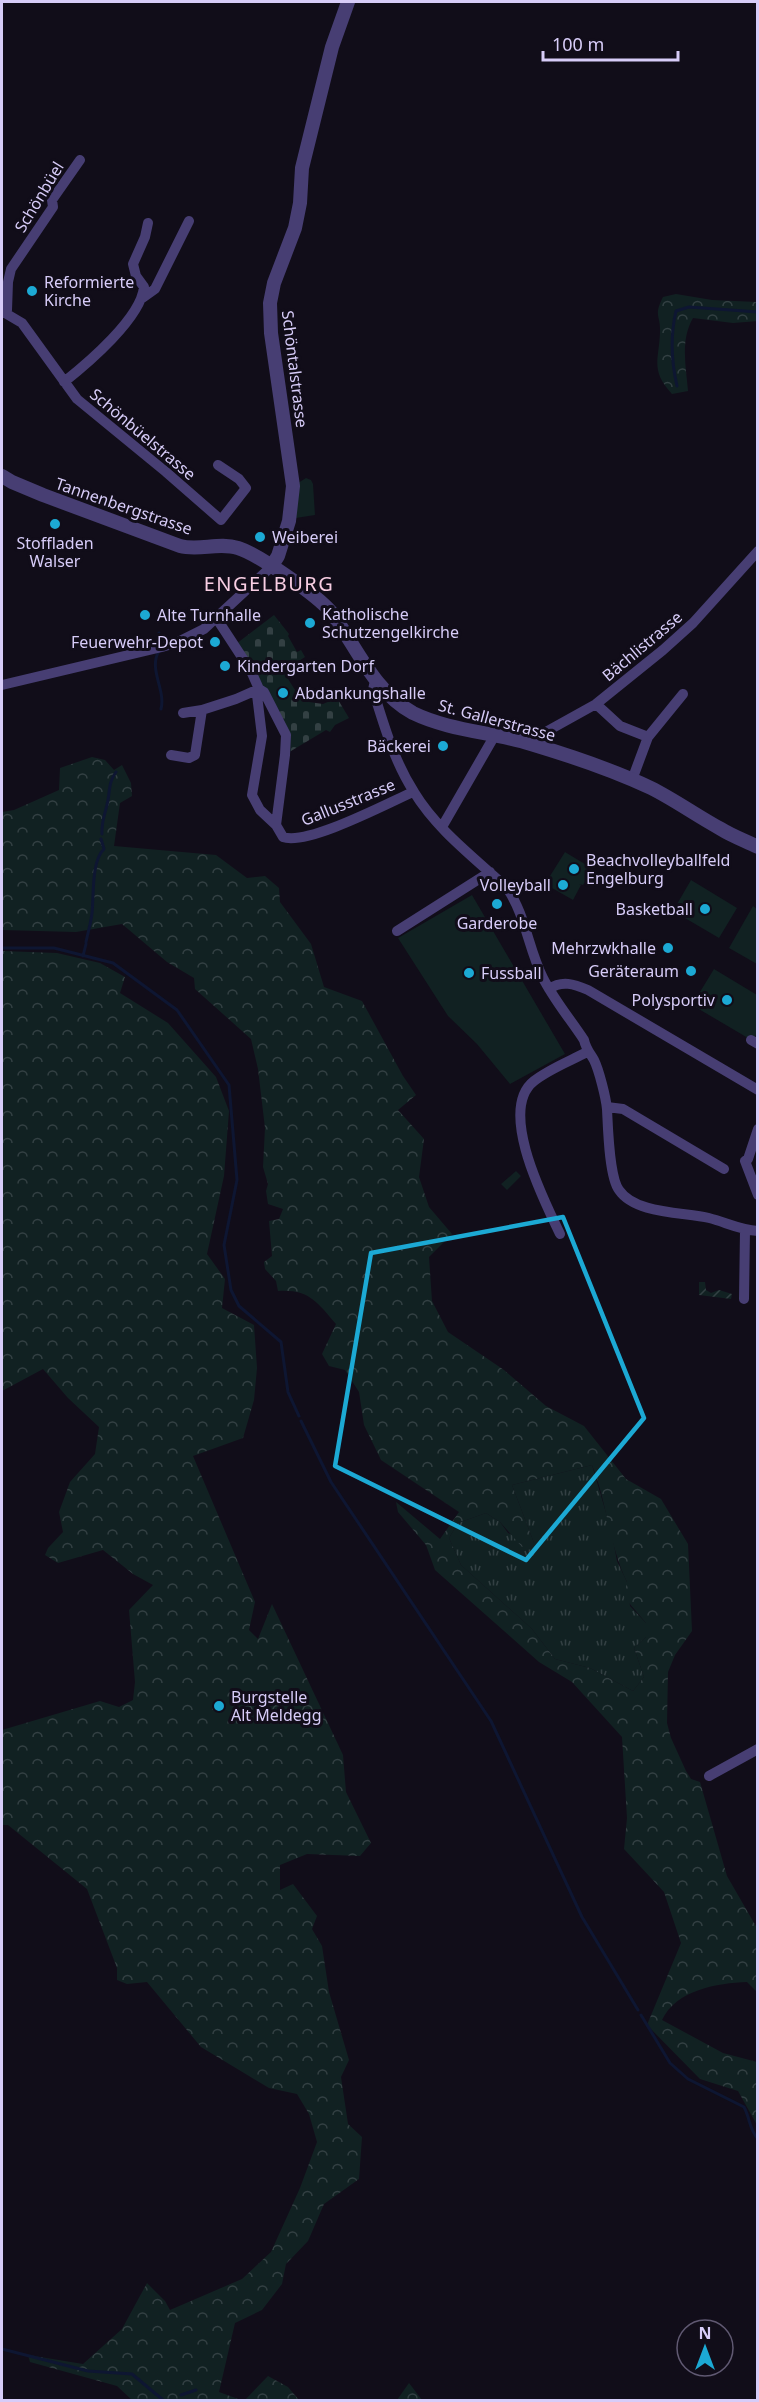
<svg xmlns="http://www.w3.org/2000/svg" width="759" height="2402" viewBox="0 0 759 2402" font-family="'Noto Sans',sans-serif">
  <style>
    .grass { fill: url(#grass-tufts) }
    .forest { fill: url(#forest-crowns); fill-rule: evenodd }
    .cemetery { fill: url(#cemetery-stones) }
    .park { fill: #112122 }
    .garden { fill: url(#garden-furrows) }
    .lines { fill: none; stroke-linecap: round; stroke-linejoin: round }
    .stream { stroke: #0e1632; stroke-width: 3 }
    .minor { stroke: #473e73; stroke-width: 10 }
    .tertiary { stroke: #473e73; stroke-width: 14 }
    .marked { fill: none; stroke: #1ca9d4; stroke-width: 4.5; stroke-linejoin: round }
    .poi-dot { fill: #1ca9d4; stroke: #110d19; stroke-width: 2 }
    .labels { text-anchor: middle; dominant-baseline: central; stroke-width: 6; stroke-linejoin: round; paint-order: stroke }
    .street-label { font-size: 16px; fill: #d7ccf8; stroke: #110d19 }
    .poi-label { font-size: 16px; fill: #d7ccf8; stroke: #110d19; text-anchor: start }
    .quarter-label { font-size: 20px; letter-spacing: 1.5px; fill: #f8cee3; stroke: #110d19 }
  </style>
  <defs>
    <pattern id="grass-tufts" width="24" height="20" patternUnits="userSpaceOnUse" patternTransform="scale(1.5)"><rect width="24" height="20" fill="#112122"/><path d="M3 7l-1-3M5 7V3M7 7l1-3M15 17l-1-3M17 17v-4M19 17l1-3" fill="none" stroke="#334043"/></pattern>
    <pattern id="forest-crowns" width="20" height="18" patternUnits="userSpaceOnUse" patternTransform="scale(1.5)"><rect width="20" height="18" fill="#112122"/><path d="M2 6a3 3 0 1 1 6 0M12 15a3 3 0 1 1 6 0" fill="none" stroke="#334043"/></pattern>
    <pattern id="cemetery-stones" width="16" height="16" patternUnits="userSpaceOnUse" patternTransform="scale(1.5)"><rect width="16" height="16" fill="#112122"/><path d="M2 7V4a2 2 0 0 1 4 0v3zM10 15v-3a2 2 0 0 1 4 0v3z" fill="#334043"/></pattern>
    <pattern id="garden-furrows" width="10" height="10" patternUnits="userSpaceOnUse" patternTransform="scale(1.5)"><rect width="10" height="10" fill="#112122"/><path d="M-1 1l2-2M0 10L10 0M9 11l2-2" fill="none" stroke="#334043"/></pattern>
  </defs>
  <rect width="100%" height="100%" fill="#110d19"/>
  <!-- grass -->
  <path class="grass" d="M592 1465 611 1530 617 1561 627 1582 630 1606 646 1623V1637L634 1648 644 1677 633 1691 590 1668 555 1659 532 1629 461 1565 449 1538 458 1523 486 1513 500 1522 508 1533 534 1543 512 1485Z"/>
  <!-- forest -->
  <path class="forest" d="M676 294 712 300 757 302 758 321 733 323 693 318C680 340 686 367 688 391L672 394C650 370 659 360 660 333 661 314 653 317 663 297Z
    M92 757 105 760 114 770 122 765 131 783 132 796 120 803 114 846 216 855 247 878 265 876 279 888 280 902 311 944 324 987 362 1001 403 1076 416 1095 398 1110 424 1139 419 1177 429 1207 452 1234 429 1257 432 1301 448 1332 504 1370 546 1406 584 1426 626 1479 661 1499 688 1544 692 1631 675 1655 668 1672 667 1723 671 1738 686 1771 691 1779 700 1782 727 1876 757 1928V1992L747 1982C717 1983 676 1990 662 2020L723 2053 757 2062V2125L738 2091 700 2079 647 2025 681 1943 664 1892 624 1849 627 1818 622 1737 572 1682 539 1662 435 1570 426 1545 398 1512 396 1502 440 1539 459 1512 381 1460 364 1425 359 1392 345 1370 329 1366 322 1354 336 1324C317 1302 309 1289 278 1291L276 1281 265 1269 264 1262 272 1256 269 1221 279 1219 283 1209 268 1204 266 1191 268 1184 263 1167 265 1128 258 1069 251 1039 195 989 194 978 167 962 122 924 76 932 2 930V812L14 810 59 790 60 768ZM592 1465C607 1502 609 1545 627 1582L624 1597 646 1623V1637L634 1648 644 1677 633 1691 590 1668 555 1659 532 1629 461 1565 449 1538 458 1523 486 1513 500 1522 522 1547 534 1543 512 1485Z
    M2 951 57 953 100 963 125 977 120 993 168 1023 216 1077 229 1111 224 1176 207 1254 225 1279 222 1308 254 1325 257 1368 254 1400 243 1438 193 1456 255 1602 249 1630 258 1639 272 1604 343 1755 346 1792 371 1843 360 1856 307 1854 280 1865V1890L293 1884 317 1916 312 1929 322 1946 329 1992 349 2060 341 2077 348 2124 362 2137 359 2179 324 2204 308 2241 286 2264 282 2284 262 2310 235 2323 219 2392 241 2400H132L117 2386 30 2362 28 2355 83 2364 122 2329 147 2283 165 2301 170 2310 242 2279 271 2252 300 2188 317 2142 309 2114 297 2094 269 2088 201 2047 147 1982 127 1984 117 1980V1968L87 1889 8 1825H2V1730L100 1701 119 1707 133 1700 135 1682 129 1610 153 1585 133 1574 103 1550 58 1563 45 1555 48 1548 63 1532 59 1512 70 1482 95 1454 99 1427 68 1398 43 1369 2 1391Z
    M268 2376 288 2387 299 2400H245Z
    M409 2383 422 2400H397Z"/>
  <!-- cemetery -->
  <path class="cemetery" d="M274 615 289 634 288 636 297 652 301 650 305 657 283 671 302 701 323 704 337 698 349 718 335 725 330 732 326 730 286 754 282 731 236 644Z"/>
  <!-- park -->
  <path class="park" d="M306 478 311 480 313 484 315 515 296 518 298 483Z
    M565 852 593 869 583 885 579 884 581 885 573 900 545 884Z
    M691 880 737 908 719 938 673 911Z
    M472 895 565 1054 510 1084 477 1044 448 1016 398 938Z
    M753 906 757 909V964L729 948Z
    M714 969 757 995V1033L753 1041 692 1005Z
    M516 1171 521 1176 507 1190 501 1184Z"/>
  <!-- garden -->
  <path class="garden" d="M699 1282H705L706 1290 711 1293 719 1290 732 1294 731 1299 699 1295Z"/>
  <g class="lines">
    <!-- stream -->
    <path class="stream" d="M677 386C671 360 670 337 676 311L689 307 758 312
      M159 633 160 641
      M159 651C148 669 166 690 161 709
      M102 834C101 821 106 812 108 800 110 788 109 782 116 772
      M86 942C88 932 91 923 92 913 94 897 91 861 104 849L101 839
      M2 948H54L113 963 177 1010 229 1085 237 1180 224 1245 231 1290 239 1306 281 1342 288 1392 299 1416
      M83 956 86 944
      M301 1421 331 1482 491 1721 582 1917 638 2010
      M641 2015 670 2063 688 2079 744 2107C750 2118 749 2129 758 2139
      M2 2349 88 2371 132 2374 163 2400
      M181 2395 196 2390"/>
    <!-- minor -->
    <path class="minor" d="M141 299 155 289 189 221
      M2 313H5L7 310 8 282 11 269 53 207 52 200 80 160
      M5 313 22 323 77 399 166 472 221 520 246 488 239 479 218 465
      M64 382C88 363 141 318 144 287L136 276 133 264 145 237 148 223
      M217 619 251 671 259 689 264 692 286 735 285 755 276 825 283 837C307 846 388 803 413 792
      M377 681 374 685 373 690C384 725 394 761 414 792 437 830 475 858 507 888 526 916 528 948 543 978 554 1000 571 1020 584 1040 586 1049 590 1053 594 1060 599 1070 606 1098 607 1109 608 1127 609 1177 619 1190 635 1214 683 1212 709 1218 725 1222 740 1230 758 1231
      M2 685 162 647 178 642 204 629 271 567
      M259 689 257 695 262 736 252 795 260 810 276 825
      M596 704 620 726 648 737
      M183 713 202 710
      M531 744 533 739 596 704 663 650 693 623 758 551
      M171 755 189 758 195 755 202 710 236 699 259 689
      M632 780 648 737 683 694
      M442 827 495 735
      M397 931 490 872
      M549 989C562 980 574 984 588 990L758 1090
      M751 1040 758 1044
      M607 1107 623 1109 724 1169
      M758 1129 748 1159 745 1161 758 1195
      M560 1234C545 1202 497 1110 534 1081 549 1069 570 1061 587 1052
      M744 1299 745 1230
      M709 1776 758 1749"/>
    <!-- tertiary -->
    <path class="tertiary" d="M2 476 12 482 43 495 180 546C199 551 219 542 238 548 258 554 318 596 331 612 356 646 374 692 413 713 450 731 493 732 531 744 571 756 613 770 651 788 675 800 697 816 721 829 732 836 746 841 758 847
      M271 567 278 556 289 521 293 486 271 333 270 303 274 283 295 228 300 203 302 168 332 47 348 2"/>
  </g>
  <!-- marked area -->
  <path class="marked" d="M563 1217 644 1418 526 1560 335 1466 371 1253Z"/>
  <!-- markers -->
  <g class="poi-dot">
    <circle cx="32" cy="291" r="6"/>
    <circle cx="55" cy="524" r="6"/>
    <circle cx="260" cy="537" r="6"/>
    <circle cx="145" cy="615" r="6"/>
    <circle cx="310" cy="623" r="6"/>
    <circle cx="215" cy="642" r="6"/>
    <circle cx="225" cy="666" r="6"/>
    <circle cx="283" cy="693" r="6"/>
    <circle cx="443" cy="746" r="6"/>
    <circle cx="574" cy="869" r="6"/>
    <circle cx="563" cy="885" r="6"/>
    <circle cx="497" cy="904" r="6"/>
    <circle cx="705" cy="909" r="6"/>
    <circle cx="668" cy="948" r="6"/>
    <circle cx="691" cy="971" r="6"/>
    <circle cx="469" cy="973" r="6"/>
    <circle cx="727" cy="1000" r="6"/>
    <circle cx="219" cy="1706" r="6"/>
  </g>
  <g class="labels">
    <!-- street labels -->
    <g class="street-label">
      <text transform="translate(39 197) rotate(-59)">Schönbüel</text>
      <text transform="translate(295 369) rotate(83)">Schöntalstrasse</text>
      <text transform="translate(143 434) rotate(40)">Schönbüelstrasse</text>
      <text transform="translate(124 506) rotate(19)">Tannenbergstrasse</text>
      <text transform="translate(642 646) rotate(-40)">Bächlistrasse</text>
      <text transform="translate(497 720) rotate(15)">St. Gallerstrasse</text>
      <text transform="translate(348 802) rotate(-22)">Gallusstrasse</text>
    </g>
    <!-- poi labels -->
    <g class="poi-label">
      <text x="44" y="282">Reformierte<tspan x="44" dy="18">Kirche</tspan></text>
      <text x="272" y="537">Weiberei</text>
      <text x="55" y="543" text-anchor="middle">Stoffladen<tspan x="55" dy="18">Walser</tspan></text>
      <text x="322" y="614">Katholische<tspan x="322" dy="18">Schutzengelkirche</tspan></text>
      <text x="157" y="615">Alte Turnhalle</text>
      <text x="203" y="642" text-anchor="end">Feuerwehr-Depot</text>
      <text x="237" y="666">Kindergarten Dorf</text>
      <text x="295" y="693">Abdankungshalle</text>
      <text x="431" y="746" text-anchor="end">Bäckerei</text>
      <text x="586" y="860">Beachvolleyballfeld<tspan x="586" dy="18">Engelburg</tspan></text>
      <text x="551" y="885" text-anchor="end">Volleyball</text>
      <text x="693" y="909" text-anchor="end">Basketball</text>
      <text x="497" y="923" text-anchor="middle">Garderobe</text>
      <text x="656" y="948" text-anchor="end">Mehrzwkhalle</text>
      <text x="679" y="971" text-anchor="end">Geräteraum</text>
      <text x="481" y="973">Fussball</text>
      <text x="715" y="1000" text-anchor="end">Polysportiv</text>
      <text x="231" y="1697">Burgstelle<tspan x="231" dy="18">Alt Meldegg</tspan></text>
    </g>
    <!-- quarter labels -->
    <g class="quarter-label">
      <text x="269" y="583">ENGELBURG</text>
    </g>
  </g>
  <!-- border -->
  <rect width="759" height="2402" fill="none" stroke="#d7ccf8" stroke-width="6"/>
  <!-- north arrow -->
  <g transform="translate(705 2348)"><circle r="28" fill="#110d19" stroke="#605972" stroke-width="1.5"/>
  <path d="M0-4.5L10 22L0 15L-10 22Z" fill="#1ca9d4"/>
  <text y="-9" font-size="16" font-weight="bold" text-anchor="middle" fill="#d7ccf8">N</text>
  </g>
  <!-- scale -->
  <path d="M543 51v9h135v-9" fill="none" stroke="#d7ccf8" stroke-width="3"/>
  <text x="552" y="51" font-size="18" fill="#d7ccf8" stroke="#110d19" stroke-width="4.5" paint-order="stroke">100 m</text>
</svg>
